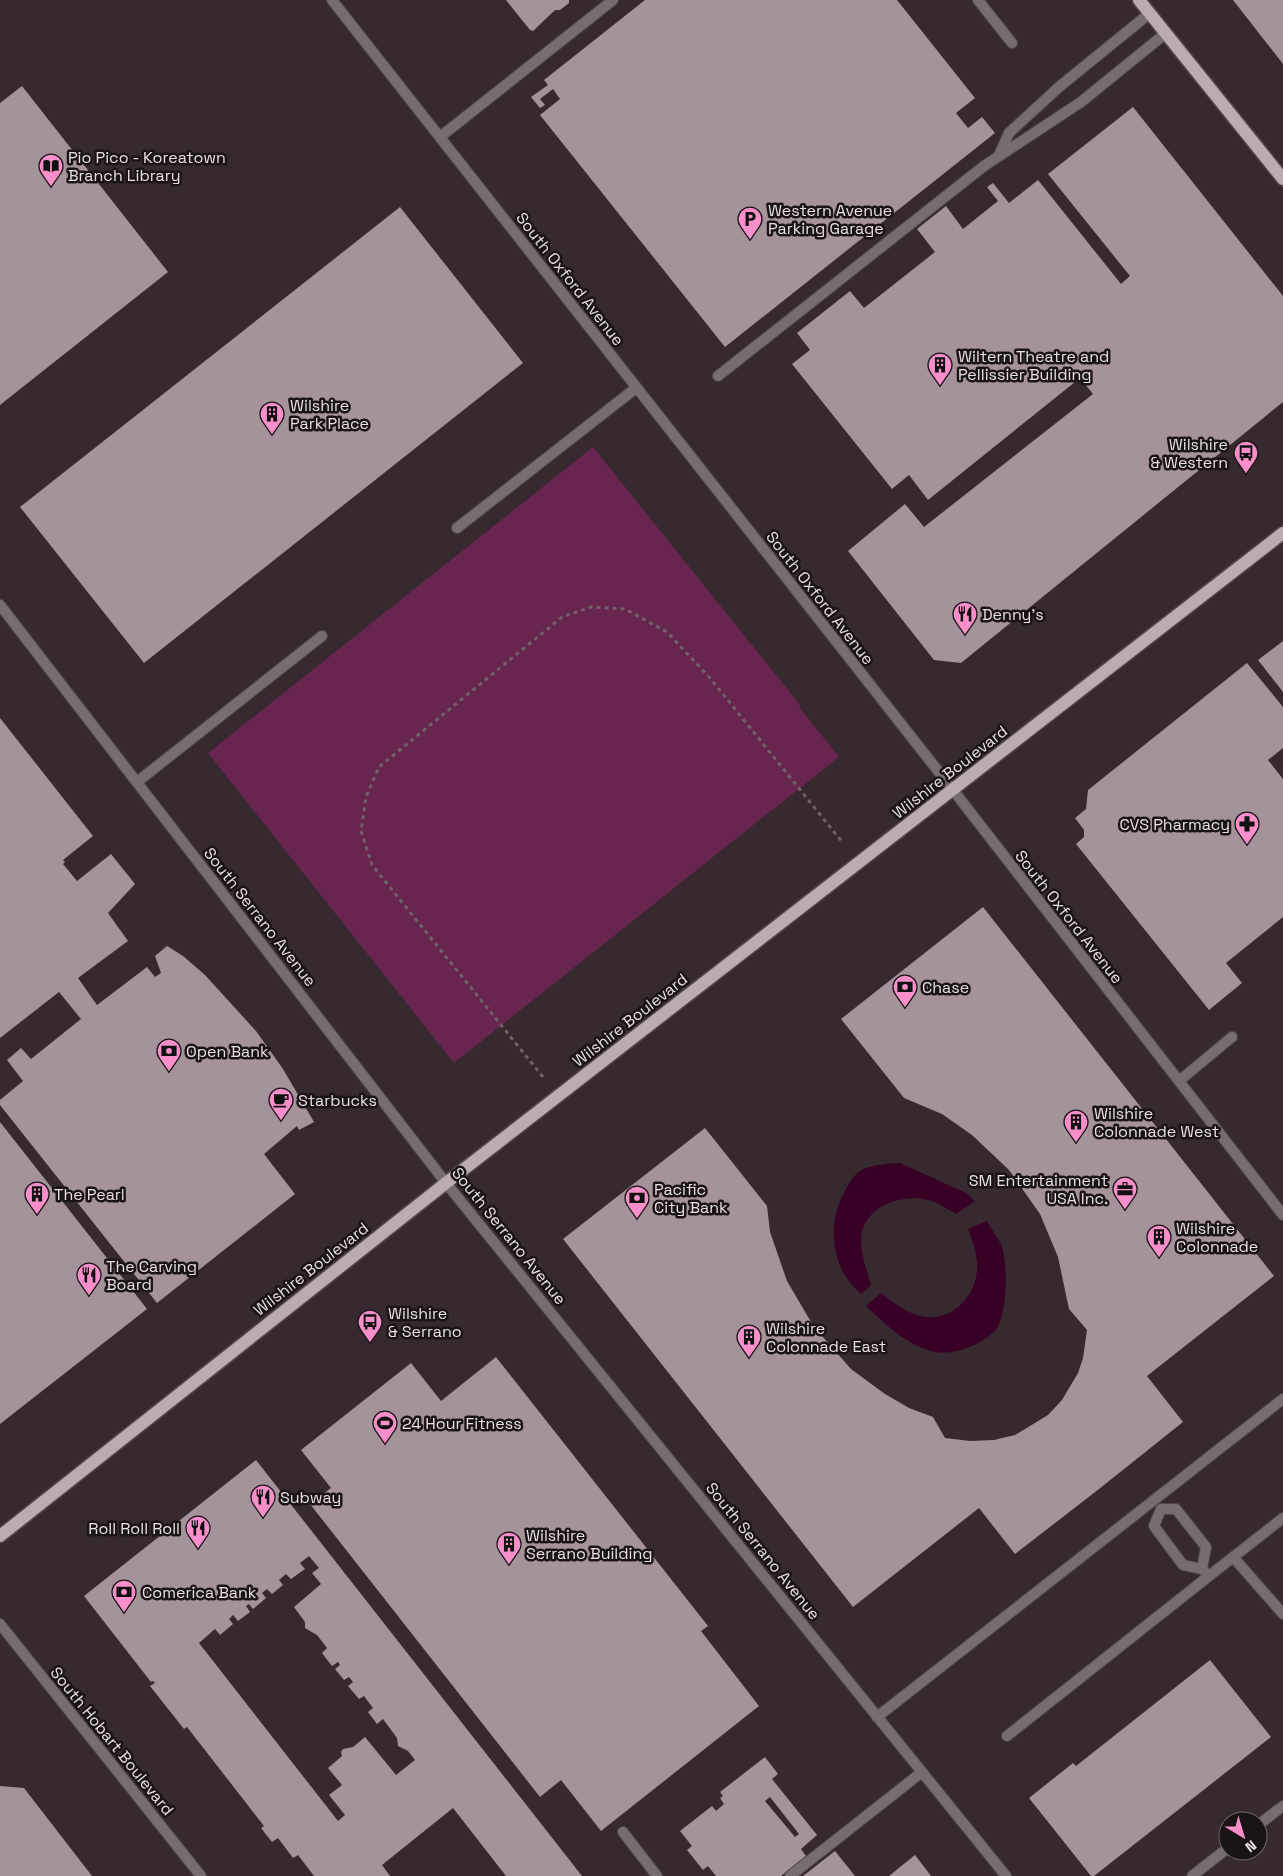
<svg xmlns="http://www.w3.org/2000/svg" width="1283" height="1876" viewBox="0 0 1283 1876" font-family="'Space Grotesk',sans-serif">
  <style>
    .green { fill: #68254d }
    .water { fill: #390025 }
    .building { fill: #a5939c; fill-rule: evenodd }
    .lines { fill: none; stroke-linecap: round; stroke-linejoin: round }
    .lane-casing { stroke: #53464d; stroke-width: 12 }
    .street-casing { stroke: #53464d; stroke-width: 12 }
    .primary-casing { stroke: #53464d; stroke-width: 15 }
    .path { stroke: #6f6269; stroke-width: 3; stroke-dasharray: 4 4; stroke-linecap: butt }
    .lane { stroke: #756d71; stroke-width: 10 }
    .street { stroke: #756d71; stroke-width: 10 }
    .primary { stroke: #bbabb3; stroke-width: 12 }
    .labels { text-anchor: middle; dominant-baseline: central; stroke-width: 5; stroke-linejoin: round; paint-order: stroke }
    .poi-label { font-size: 16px; fill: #e9dfe4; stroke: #1a1417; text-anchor: start }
    .street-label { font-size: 16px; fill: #e9dfe4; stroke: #1a1417 }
  </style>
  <rect width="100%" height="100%" fill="#372930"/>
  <!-- green -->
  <path class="green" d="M593 447 801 706 799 707 839 757 454 1063 208 753Z"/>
  <!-- water -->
  <path class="water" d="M900 1163 966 1193 975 1201 956 1214C947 1209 938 1202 928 1200 901 1193 862 1207 861 1240 861 1255 867 1271 871 1285L861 1294C831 1269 826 1224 845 1191 849 1184 852 1177 859 1172 870 1164 887 1164 900 1163Z
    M987 1221C991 1229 997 1236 1001 1244 1008 1262 1007 1307 999 1324 994 1335 980 1343 969 1347 960 1351 945 1354 935 1352 908 1346 886 1325 866 1306L881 1293C894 1303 909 1315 925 1317 959 1321 983 1286 976 1255 975 1246 971 1238 968 1229Z"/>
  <!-- building -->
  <path class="building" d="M506 0H569V3L560 10H555L533 31 530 30Z
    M645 0H897L975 98 956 113 968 128 982 117 995 133 725 347 540 115 560 99 553 89 540 99 545 105 540 108 531 97 548 85 544 80Z
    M1233 0H1283V64Z
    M22 86 168 272 0 405V103Z
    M1133 107 1283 296V402L961 663 934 660 848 551 905 504 924 527 1093 394 1080 378 928 500 909 475 892 489 792 364 810 350 797 333 850 291 864 308 935 252 917 229 946 206 963 229 998 201 987 187 993 183 1009 203 1038 180 1121 284 1130 276 1048 174Z
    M400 207 523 363 144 663 20 507Z
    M1283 641V692L1258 660Z
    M1247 663 1283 707V748L1268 760 1283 779V917L1226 963 1242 983 1209 1010 1076 844 1084 837V830L1075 818 1086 809 1088 790Z
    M0 718 93 836 63 860 65 862 63 864 77 881 111 854 135 884 108 913 128 941 78 978 97 1005 147 967 155 977 161 973 155 956 167 946 183 956 205 975 256 1031 283 1069 314 1122 299 1130 297 1126 264 1154 295 1194 157 1303 0 1105V1100L23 1081 7 1060 21 1048 31 1059 81 1019 59 992 0 1038Z
    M983 907 1274 1276 1147 1376 1183 1422 1099 1489 1015 1554 979 1508 853 1607 563 1239 705 1128 767 1206 770 1232 787 1281 814 1327 851 1369 885 1394 909 1408 933 1417 945 1438 970 1441 994 1440 1015 1435 1048 1415 1062 1400 1078 1373 1083 1358 1087 1330 1069 1309 1058 1257 1040 1214 1009 1170 972 1135 942 1114 904 1098 841 1019Z
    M0 1122 147 1309 0 1424Z
    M496 1357 708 1626 701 1631 759 1706 601 1831 561 1780 540 1797 310 1504 331 1488 301 1450 411 1363 441 1401Z
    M256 1460 582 1876H506L453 1808 382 1865 390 1876H314L298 1855 293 1858 278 1838 272 1842 261 1828 264 1826 187 1727 184 1729 150 1686 155 1683 153 1681 151 1682 84 1596ZM309 1556 319 1568 312 1573 321 1584 294 1607 305 1622V1628L317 1635 327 1648 322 1653 332 1666 338 1662 340 1665 335 1669 344 1680 349 1677 353 1682 348 1686 359 1699 364 1696 373 1708 368 1712 377 1724 383 1719 397 1738 398 1746 408 1751 415 1760 396 1775 365 1737 353 1747 343 1749 341 1752 342 1756 328 1768 342 1785 329 1795 345 1815 338 1821 199 1643 215 1629 220 1635 233 1624 229 1619 233 1615 238 1621 250 1612 246 1606 249 1604 253 1609 266 1598 262 1593 267 1589 272 1594 283 1585 279 1580 286 1574 291 1579 305 1569 300 1563Z
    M1210 1660 1271 1737 1094 1876H1091L1029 1798 1073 1763 1076 1766Z
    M765 1757 778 1774 772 1779 817 1835 801 1849 806 1856 781 1876H716L708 1866 703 1870 687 1850 692 1846 680 1831 712 1806 716 1811 724 1804 720 1798 723 1796 720 1792ZM770 1797 799 1834 795 1837 765 1801Z
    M0 1786 24 1788 92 1876H0Z
    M835 1851 855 1876H803Z
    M915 1855 931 1876H889Z"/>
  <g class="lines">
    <defs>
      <path id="lane" d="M978 0 1012 43
        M440 137 613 0
        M999 155 1009 133 1059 87 1150 13
        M718 376 984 166 1081 102 1166 33
        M457 528 636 388
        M137 782 322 636
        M1179 1081 1232 1037
        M1161 1509 1154 1526 1183 1565 1202 1569 1209 1576 1283 1518
        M1161 1509H1176L1206 1547 1202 1569
        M1233 1557 1283 1614
        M877 1717 1283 1399
        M1007 1736 1209 1576
        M1258 1825 1283 1806
        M623 1832 657 1876
        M790 1876 922 1772
        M1192 1876 1228 1848"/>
      <path id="street" d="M332 0 953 790 1283 1215
        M0 605 446 1183 1006 1876
        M0 1624 201 1876"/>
      <path id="primary" d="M1139 0 1283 179
        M0 1536 446 1183 1283 533"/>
    </defs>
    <!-- lane casing -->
    <use href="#lane" class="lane-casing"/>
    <!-- street casing -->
    <use href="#street" class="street-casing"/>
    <!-- primary casing -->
    <use href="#primary" class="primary-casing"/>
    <!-- path -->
    <path class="path" d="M543 1077 372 865 361 831 366 797 379 767 562 617 591 607 625 609 667 632 710 678 843 843"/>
    <!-- lane -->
    <use href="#lane" class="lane"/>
    <!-- street -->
    <use href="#street" class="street"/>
    <!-- primary -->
    <use href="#primary" class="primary"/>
  </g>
  <!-- icons -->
  <defs>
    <symbol id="library-pin" viewBox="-11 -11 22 30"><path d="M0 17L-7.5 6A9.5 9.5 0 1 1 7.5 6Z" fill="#f98fca" stroke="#1a1417"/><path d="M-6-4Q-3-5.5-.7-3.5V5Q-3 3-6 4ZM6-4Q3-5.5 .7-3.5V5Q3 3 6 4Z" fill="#111"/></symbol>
    <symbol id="parking-pin" viewBox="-11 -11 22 30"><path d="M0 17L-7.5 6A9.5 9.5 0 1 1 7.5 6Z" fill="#f98fca" stroke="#1a1417"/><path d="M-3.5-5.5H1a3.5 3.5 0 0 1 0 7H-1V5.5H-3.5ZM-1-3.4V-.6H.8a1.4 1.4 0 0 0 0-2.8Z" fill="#111"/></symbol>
    <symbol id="building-pin" viewBox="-11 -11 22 30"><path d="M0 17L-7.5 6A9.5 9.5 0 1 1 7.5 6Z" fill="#f98fca" stroke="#1a1417"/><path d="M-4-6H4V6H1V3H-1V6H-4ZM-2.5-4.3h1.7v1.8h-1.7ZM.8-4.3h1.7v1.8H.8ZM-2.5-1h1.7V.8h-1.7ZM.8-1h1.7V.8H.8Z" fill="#111"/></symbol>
    <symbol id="bus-pin" viewBox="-11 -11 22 30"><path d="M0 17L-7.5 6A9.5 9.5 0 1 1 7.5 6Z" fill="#f98fca" stroke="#1a1417"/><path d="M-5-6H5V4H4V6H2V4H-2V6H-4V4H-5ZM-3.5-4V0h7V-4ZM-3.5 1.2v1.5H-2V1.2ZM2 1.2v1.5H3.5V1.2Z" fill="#111"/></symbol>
    <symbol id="restaurant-pin" viewBox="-11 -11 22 30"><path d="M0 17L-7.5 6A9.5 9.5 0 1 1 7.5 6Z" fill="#f98fca" stroke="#1a1417"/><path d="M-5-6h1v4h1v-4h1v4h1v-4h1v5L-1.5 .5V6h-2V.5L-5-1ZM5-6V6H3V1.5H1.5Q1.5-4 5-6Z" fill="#111"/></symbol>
    <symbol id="pharmacy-pin" viewBox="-11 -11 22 30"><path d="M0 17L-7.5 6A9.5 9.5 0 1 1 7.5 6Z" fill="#f98fca" stroke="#1a1417"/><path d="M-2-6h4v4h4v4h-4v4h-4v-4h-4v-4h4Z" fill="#111"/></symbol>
    <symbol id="bank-pin" viewBox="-11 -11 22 30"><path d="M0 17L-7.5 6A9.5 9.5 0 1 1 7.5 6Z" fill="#f98fca" stroke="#1a1417"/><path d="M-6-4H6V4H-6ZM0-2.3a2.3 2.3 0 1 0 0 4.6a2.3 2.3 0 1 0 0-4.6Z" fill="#111"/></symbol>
    <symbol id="cafe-pin" viewBox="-11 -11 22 30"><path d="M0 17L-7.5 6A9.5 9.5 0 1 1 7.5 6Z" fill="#f98fca" stroke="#1a1417"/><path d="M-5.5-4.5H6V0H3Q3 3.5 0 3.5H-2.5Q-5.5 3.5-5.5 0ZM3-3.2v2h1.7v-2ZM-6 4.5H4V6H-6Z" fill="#111"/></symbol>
    <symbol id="office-pin" viewBox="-11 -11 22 30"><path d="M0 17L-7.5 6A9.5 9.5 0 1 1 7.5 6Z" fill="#f98fca" stroke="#1a1417"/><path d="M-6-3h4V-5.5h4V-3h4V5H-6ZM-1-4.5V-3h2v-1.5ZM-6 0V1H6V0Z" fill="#111"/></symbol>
    <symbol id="stadium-pin" viewBox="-11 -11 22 30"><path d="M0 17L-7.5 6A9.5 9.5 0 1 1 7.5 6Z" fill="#f98fca" stroke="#1a1417"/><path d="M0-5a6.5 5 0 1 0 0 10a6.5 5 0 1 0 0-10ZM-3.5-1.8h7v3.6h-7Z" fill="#111"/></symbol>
  </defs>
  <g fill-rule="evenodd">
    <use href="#library-pin" x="37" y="152" width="28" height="38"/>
    <use href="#parking-pin" x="736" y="205" width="28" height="38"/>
    <use href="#building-pin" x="926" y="351" width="28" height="38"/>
    <use href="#building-pin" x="258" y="400" width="28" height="38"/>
    <use href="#bus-pin" x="1232" y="439" width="28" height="38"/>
    <use href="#restaurant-pin" x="951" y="600" width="28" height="38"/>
    <use href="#pharmacy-pin" x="1233" y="810" width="28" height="38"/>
    <use href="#bank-pin" x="891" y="973" width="28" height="38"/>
    <use href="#bank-pin" x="155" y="1037" width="28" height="38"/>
    <use href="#cafe-pin" x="267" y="1086" width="28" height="38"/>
    <use href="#building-pin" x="1062" y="1108" width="28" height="38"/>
    <use href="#office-pin" x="1111" y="1175" width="28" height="38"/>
    <use href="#building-pin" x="23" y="1180" width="28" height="38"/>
    <use href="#bank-pin" x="623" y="1184" width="28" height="38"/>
    <use href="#building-pin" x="1145" y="1223" width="28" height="38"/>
    <use href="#restaurant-pin" x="75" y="1261" width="28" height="38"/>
    <use href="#bus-pin" x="356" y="1308" width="28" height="38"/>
    <use href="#building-pin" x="735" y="1323" width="28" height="38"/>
    <use href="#stadium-pin" x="371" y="1409" width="28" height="38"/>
    <use href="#restaurant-pin" x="249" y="1483" width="28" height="38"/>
    <use href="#restaurant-pin" x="184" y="1514" width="28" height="38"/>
    <use href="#building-pin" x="495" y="1530" width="28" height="38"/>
    <use href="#bank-pin" x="110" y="1578" width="28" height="38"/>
  </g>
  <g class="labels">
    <!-- poi labels -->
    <g class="poi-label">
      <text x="68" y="157">Pio Pico - Koreatown<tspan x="68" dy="18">Branch Library</tspan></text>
      <text x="768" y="210">Western Avenue<tspan x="768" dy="18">Parking Garage</tspan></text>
      <text x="958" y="356">Wiltern Theatre and<tspan x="958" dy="18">Pellissier Building</tspan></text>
      <text x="290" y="405">Wilshire<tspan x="290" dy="18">Park Place</tspan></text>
      <text x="1228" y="444" text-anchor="end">Wilshire<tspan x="1228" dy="18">&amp; Western</tspan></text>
      <text x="982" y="614">Denny's</text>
      <text x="1230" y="824" text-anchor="end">CVS Pharmacy</text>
      <text x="922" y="987">Chase</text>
      <text x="186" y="1051">Open Bank</text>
      <text x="298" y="1100">Starbucks</text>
      <text x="1094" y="1113">Wilshire<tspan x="1094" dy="18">Colonnade West</tspan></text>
      <text x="1108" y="1180" text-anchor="end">SM Entertainment<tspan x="1108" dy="18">USA Inc.</tspan></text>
      <text x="654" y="1189">Pacific<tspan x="654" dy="18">City Bank</tspan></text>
      <text x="54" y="1194">The Pearl</text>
      <text x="1176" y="1228">Wilshire<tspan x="1176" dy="18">Colonnade</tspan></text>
      <text x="106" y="1266">The Carving<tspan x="106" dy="18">Board</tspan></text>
      <text x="388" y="1313">Wilshire<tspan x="388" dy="18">&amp; Serrano</tspan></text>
      <text x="766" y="1328">Wilshire<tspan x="766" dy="18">Colonnade East</tspan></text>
      <text x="402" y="1423">24 Hour Fitness</text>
      <text x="280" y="1497">Subway</text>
      <text x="180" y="1528" text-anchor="end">Roll Roll Roll</text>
      <text x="526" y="1535">Wilshire<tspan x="526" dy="18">Serrano Building</tspan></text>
      <text x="142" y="1592">Comerica Bank</text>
    </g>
    <!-- street labels -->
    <g class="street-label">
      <text transform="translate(570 279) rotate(52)">South Oxford Avenue</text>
      <text transform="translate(820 598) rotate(52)">South Oxford Avenue</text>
      <text transform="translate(950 772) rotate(-38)">Wilshire Boulevard</text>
      <text transform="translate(260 917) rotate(52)">South Serrano Avenue</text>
      <text transform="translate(1069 917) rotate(52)">South Oxford Avenue</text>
      <text transform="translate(630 1020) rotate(-38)">Wilshire Boulevard</text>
      <text transform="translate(509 1236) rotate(51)">South Serrano Avenue</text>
      <text transform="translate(311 1269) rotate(-38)">Wilshire Boulevard</text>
      <text transform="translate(763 1551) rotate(51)">South Serrano Avenue</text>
      <text transform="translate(112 1741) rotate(51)">South Hobart Boulevard</text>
    </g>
  </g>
  <!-- north arrow -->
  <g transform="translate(1243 1836) rotate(142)"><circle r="24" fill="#1a1417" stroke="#6d6569"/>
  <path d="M0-4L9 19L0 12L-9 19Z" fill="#f98fca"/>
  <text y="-8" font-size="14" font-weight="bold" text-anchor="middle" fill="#e9dfe4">N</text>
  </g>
</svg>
